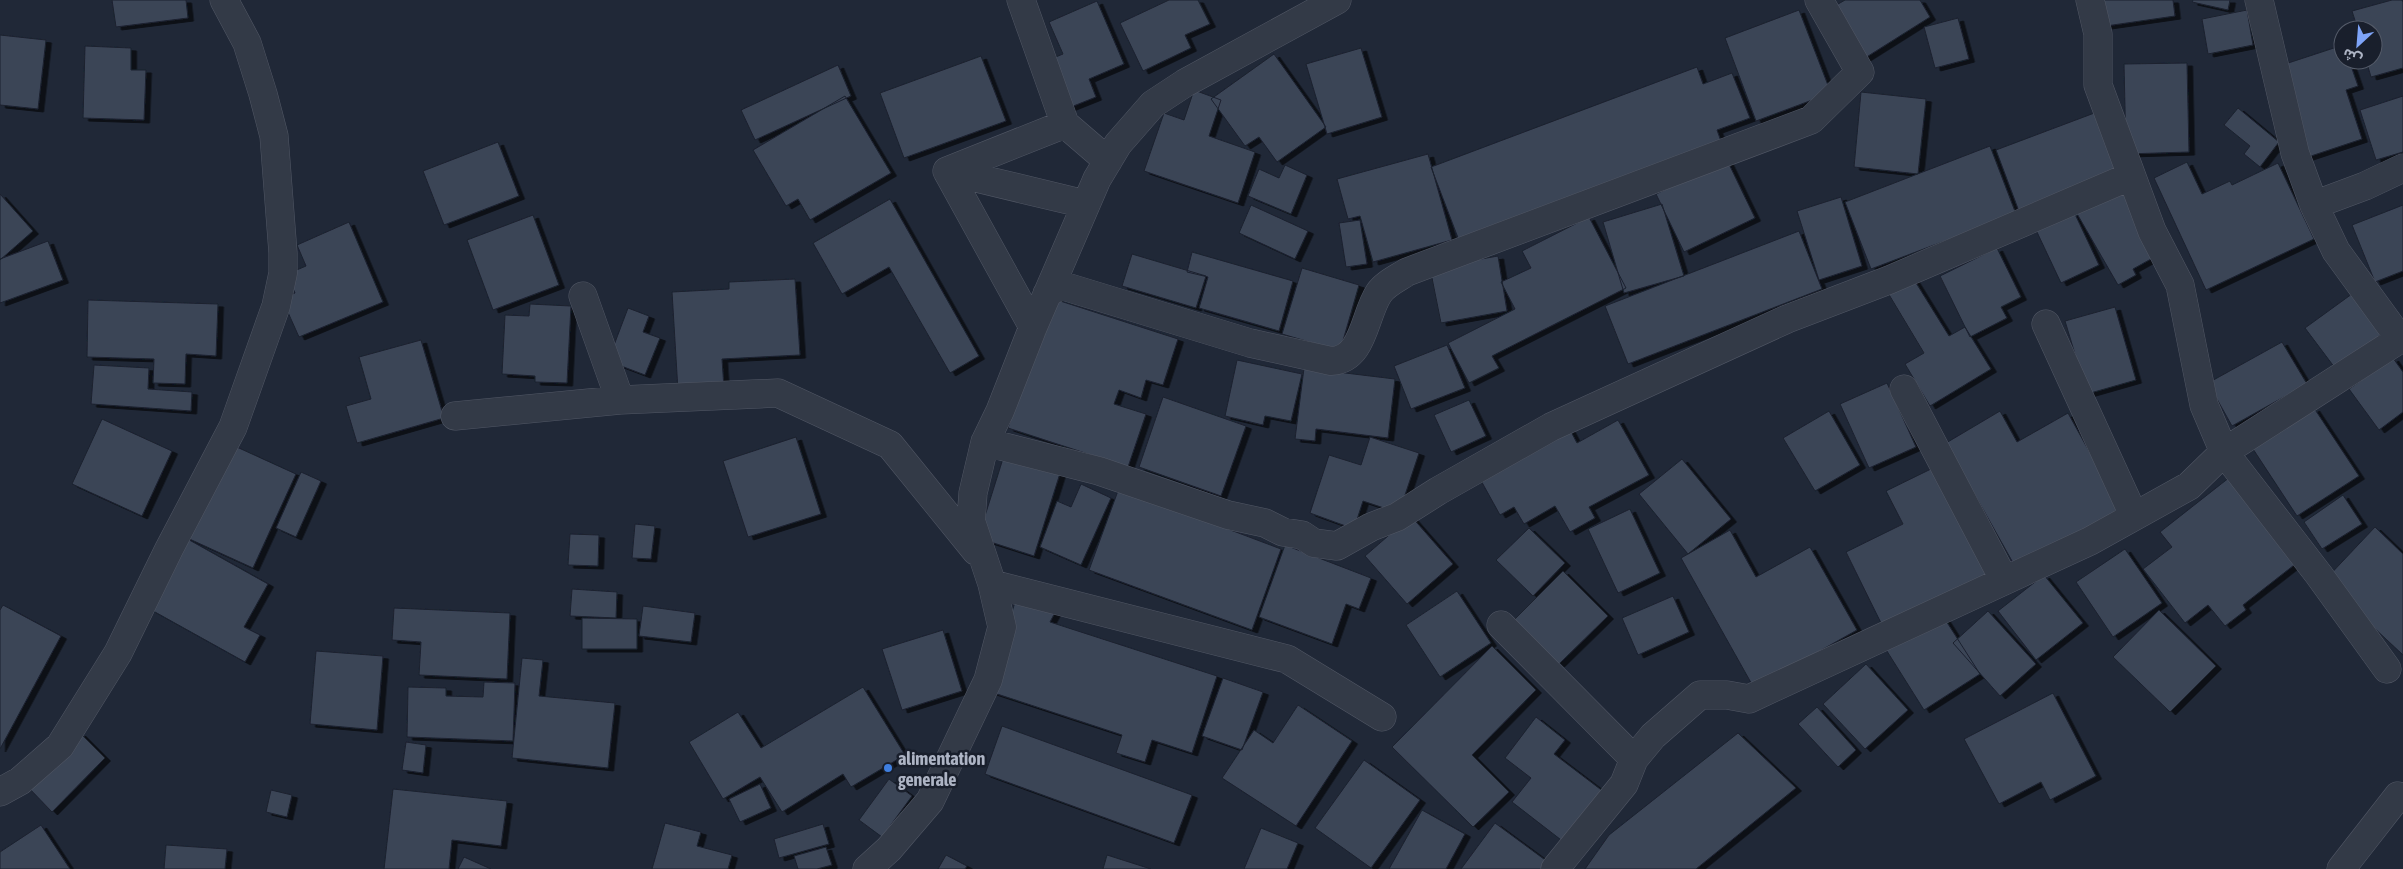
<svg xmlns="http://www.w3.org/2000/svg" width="2403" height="869" viewBox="0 0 2403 869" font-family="'Asap Condensed','Noto Sans Arabic',sans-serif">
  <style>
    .building { fill: #3b4457; stroke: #1b212e; filter: url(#shadow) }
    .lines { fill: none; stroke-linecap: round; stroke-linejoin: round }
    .minor-casing { stroke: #515765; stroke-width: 29 }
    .minor { stroke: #333a47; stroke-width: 28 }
    .shop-dot { fill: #3f7fe0; stroke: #191f2c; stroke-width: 2 }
    .labels { text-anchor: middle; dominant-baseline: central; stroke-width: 5; stroke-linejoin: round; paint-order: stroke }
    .poi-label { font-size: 18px; font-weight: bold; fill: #adb4c4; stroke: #191f2c; text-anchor: start }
  </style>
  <defs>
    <filter id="shadow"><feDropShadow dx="5.5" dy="3" stdDeviation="0" flood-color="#0009"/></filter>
  </defs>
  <rect width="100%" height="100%" fill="#202837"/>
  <!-- building -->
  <path class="building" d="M112 0H186L188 18 116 27Z
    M1169 0H1198L1210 24 1185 35 1191 48 1143 71 1120 23Z
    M1845 0H1920L1930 17 1865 58 1833 7Z
    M2103 0H2173L2175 16 2106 26Z
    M2193 0H2230L2228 10 2192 2Z
    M2392 0H2402L2403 2V68L2371 77 2366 60H2373V30H2358L2352 11Z
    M1097 1 1124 64 1089 79 1096 97 1066 109 1046 61 1063 54 1049 22Z
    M1799 10 1831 93 1756 121 1725 38Z
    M2247 10 2253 45 2208 54 2202 19Z
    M1958 18 1969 59 1935 68 1924 27Z
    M0 35 46 40 38 109 0 105Z
    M2343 45V60H2349L2358 86 2346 90 2362 139 2305 158 2276 67Z
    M85 46 131 48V70H146L144 120 83 118Z
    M1361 48 1382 117 1327 134 1306 64Z
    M1274 54 1326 127 1277 162 1259 137 1245 146 1211 99Z
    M981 56 1006 121 904 158 880 93Z
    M2187 63 2189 152 2126 154 2124 64Z
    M838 65 851 96 755 140 741 110Z
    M1697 67 1703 84 1732 73 1750 118 1717 130 1722 144 1460 243 1431 167Z
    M1194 90 1221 100 1209 136 1255 152 1238 203 1144 171 1164 113 1184 120Z
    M1861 92 1926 99 1918 174 1854 167Z
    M845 96 891 173 810 220 798 199 786 206 753 150Z
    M2403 96V152L2376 160 2360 110Z
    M2238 108 2279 142 2260 167 2244 154 2250 146 2224 125Z
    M2097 112 2121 176 2020 214 1996 150Z
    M498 142 519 196 444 225 423 171Z
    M1990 146 2016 214 1871 269 1845 202Z
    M1428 154 1452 240 1373 262 1360 216 1348 219 1337 179Z
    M1727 160 1755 218 1684 252 1656 194Z
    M2187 162 2202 194 2230 181 2232 185 2278 163 2314 239 2206 290 2154 178Z
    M1285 165 1307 175 1291 214 1248 196 1259 169 1279 178Z
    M2121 187 2160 254 2133 269 2136 275 2118 285 2076 212Z
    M0 194 33 231 0 260Z
    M1841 197 1862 266 1819 280 1797 211Z
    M890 199 979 356 950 373 889 267 842 294 813 243Z
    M1662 204 1684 276 1624 293 1603 222Z
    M1251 205 1308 231 1295 259 1239 233Z
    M2403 205V271L2375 282 2352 225Z
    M2074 212 2099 265 2061 283 2036 230Z
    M533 215 559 285 493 310 467 240Z
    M1589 217 1626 288 1492 356 1499 368 1469 383 1448 343 1515 309 1501 282 1531 268 1522 251Z
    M1360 220 1367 264 1346 267 1339 223Z
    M349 222 383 302 299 337 282 299 295 293 287 274 306 266 297 245Z
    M1799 231 1822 289 1628 364 1605 306Z
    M48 241 63 280 0 303V259Z
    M1997 248 2021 297 2001 307 2007 318 1970 337 1940 276Z
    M1192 252 1293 281 1279 331 1199 308 1208 277 1187 272Z
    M1132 254 1206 276 1196 308 1122 286Z
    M1498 256 1507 311 1441 323 1430 268Z
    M1302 268 1359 285 1340 351 1282 334Z
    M1913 278 1949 336 1965 327 1991 369 1930 406 1905 364 1924 353 1888 293Z
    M795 279 800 355 722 359 724 388 678 391 672 292 729 289V282Z
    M2356 291 2385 332 2335 368 2305 328Z
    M1051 298 1178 339 1163 385 1146 380 1141 398 1119 390 1114 404 1146 414 1128 467 1008 428Z
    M88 300 218 304 216 356 186 354 185 384 153 383 154 359 87 357Z
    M530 304 571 306 567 383 535 382V376L502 374 505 315 529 316Z
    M2115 307 2136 380 2087 394 2065 321Z
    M628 308 649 316 643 332 660 338 645 375 608 361Z
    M421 340 444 418 357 443 346 406 371 399 359 357Z
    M2282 342 2307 384 2232 426 2208 383Z
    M1447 345 1465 388 1411 409 1394 366Z
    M2393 358 2403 372V412L2379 430 2349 389Z
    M1237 360 1302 374 1291 421 1265 416 1263 425 1225 416Z
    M94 365 149 368 148 389 192 392 191 411 91 404Z
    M1304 368 1395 379 1388 438 1316 429 1315 441 1295 439Z
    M1887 383 1916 447 1869 468 1840 404Z
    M1163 397 1246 426 1221 496 1139 467Z
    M1469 400 1486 436 1451 452 1434 415Z
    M2314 408 2359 476 2297 516 2253 449Z
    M1829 411 1860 465 1815 491 1783 438Z
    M2000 411 2017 442 2068 413 2122 511 2017 570 1946 443Z
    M102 419 172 451 142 516 72 484Z
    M1618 420 1649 475 1589 507 1595 518 1570 532 1555 506 1524 524 1514 507 1500 515 1479 477 1569 428 1577 443Z
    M796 437 821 514 748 537 723 461Z
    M1370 437 1419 453 1399 513 1363 501 1354 529 1310 513 1329 455 1361 465Z
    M228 443 296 474 253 568 185 537Z
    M1006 449 1062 467 1034 556 978 538Z
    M1682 459 1731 519 1688 554 1639 494Z
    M1935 467 1988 575 1883 627 1846 552 1903 524 1886 491Z
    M301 472 321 481 296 537 276 528Z
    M2230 477 2298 562 2243 605 2246 610 2225 626 2208 605 2185 623 2143 569 2172 547 2160 532Z
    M1081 484 1111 498 1081 565 1040 547 1057 501 1071 507Z
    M1119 488 1281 549 1252 630 1089 570Z
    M2343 495 2362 524 2322 549 2304 522Z
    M1630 509 1660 573 1618 593 1588 529Z
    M1411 516 1453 564 1407 604 1365 556Z
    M635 524 655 526 651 559 632 558Z
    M2375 527 2403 554V655L2324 581Z
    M1529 528 1565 563 1533 596 1496 560Z
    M1730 530 1756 577 1810 547 1857 630 1754 688 1681 558Z
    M570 534 599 535 598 566 568 565Z
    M184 537 268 584 244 627 260 635 245 662 146 607Z
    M1285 545 1371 578 1359 609 1346 604 1332 644 1259 617Z
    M2125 549 2162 603 2113 637 2076 582Z
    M1563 571 1608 616 1559 664 1514 620Z
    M2044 575 2083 623 2036 660 1998 611Z
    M572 589 617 592 616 618 570 616Z
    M1457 591 1491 643 1440 677 1406 625Z
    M1673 596 1689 632 1638 655 1622 618Z
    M1015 602 1059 605 1050 622 1217 676 1192 753 1152 740 1145 762 1116 753 1122 735 988 691Z
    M3 605 61 636 0 749V610Z
    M643 606 695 613 691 642 639 636Z
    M394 608 510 613 507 679 419 675 421 642 392 640Z
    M2159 610 2216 666 2170 712 2113 657Z
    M1988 611 2036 664 2000 696 1953 643Z
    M1941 613 1980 674 1924 710 1885 648Z
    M582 618 637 619V649H582Z
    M943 630 962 691 902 710 882 649Z
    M1492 646 1536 690 1472 755 1509 792 1473 827 1392 747Z
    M316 651 383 656 377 730 310 724Z
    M522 658 543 660 539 696 615 703 608 768 512 758Z
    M1866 664 1908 710 1865 749 1823 704Z
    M1223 678 1263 692 1242 750 1202 736Z
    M484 682 515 683 513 741 407 737 408 687 446 688V696L483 697Z
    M863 687 905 755 851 787 843 774 782 812 760 777 723 799 689 742 738 712 761 748Z
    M2053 693 2096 776 2050 800 2041 782 1999 804 1964 739Z
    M1298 705 1352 741 1296 826 1222 778 1254 730 1273 743Z
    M1817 707 1856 750 1838 767 1798 724Z
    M1536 717 1565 740 1554 754 1604 792 1565 843 1512 802 1531 778 1505 758Z
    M1002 726 1192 795 1174 843 985 774Z
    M80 733 105 758 52 812 27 786Z
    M1738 733 1796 788 1696 869H1585L1609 835Z
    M406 742 426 745 423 773 402 770Z
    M1364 760 1420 800 1371 868 1315 828Z
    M889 779 912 796 882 837 859 820Z
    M760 784 771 808 740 822 729 799Z
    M393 789 507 801 501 846 452 840 449 869H384Z
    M271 790 292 795 287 817 266 812Z
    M1422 810 1465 834 1446 869H1389Z
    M665 823 701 832 697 846 732 855 728 869H652Z
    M1495 823 1552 865 1549 869H1461Z
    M823 824 829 844 779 858 774 839Z
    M41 825 70 869H0V852Z
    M1261 828 1298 843 1287 869H1244Z
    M166 845 227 849 225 869H164Z
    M826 847 832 865 817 869H798L794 856Z
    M946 855 967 866 965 869H938Z
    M1107 855 1151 869H1103Z
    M464 857 491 869H458Z"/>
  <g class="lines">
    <defs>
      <path id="minor" d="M2259 0 2295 153 2314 205 2336 251 2400 339
        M1065 124 1108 161
        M947 171 1065 124 1021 0
        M2314 205 2365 186 2403 168
        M1047 294 1060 285 1250 343 1331 361C1364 360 1364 315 1379 293 1385 284 1398 278 1407 272L1811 120 1860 72 1819 0
        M583 296 620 400
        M2046 324 2134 516
        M1033 327 947 171 1085 204
        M1904 389 2004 580
        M455 416 620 400 778 393 890 445 976 551
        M985 442 1099 471 1228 515 1265 523 1283 532 1302 535 1314 543 1337 546 1371 527 1397 517 1438 491 1551 427 1787 319 1889 280 2131 176
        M992 584 1287 659 1382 717
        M1501 625 1634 759
        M2387 669 2319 575 2224 452 2403 337
        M0 792 20 781 60 746 118 653 169 549 233 427 276 306 283 273V253L274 136 263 94 247 43 224 0
        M867 869 889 849 930 801 988 680 1002 627 992 584 971 521 973 493 985 442 1000 411 1033 327 1097 179 1118 144 1153 104 1185 83 1337 0
        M1555 869 1624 784 1634 759 1653 736 1700 695H1727L1749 699 2090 541 2189 486 2224 452 2204 405 2180 285 2152 231 2098 85V34L2090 0
        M2341 869 2398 796"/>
    </defs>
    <!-- minor casing -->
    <use href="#minor" class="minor-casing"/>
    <!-- minor -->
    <use href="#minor" class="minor"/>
  </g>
  <!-- markers -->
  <circle class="shop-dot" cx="888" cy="768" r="5"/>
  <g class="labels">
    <!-- poi labels -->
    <g class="poi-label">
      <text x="898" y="758">alimentation<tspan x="898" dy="21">generale</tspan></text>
    </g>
  </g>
  <!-- north arrow -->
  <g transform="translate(2358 45) rotate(206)"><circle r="24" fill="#191f2c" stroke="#545b69"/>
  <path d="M0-4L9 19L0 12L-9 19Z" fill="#7ea4f8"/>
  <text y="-8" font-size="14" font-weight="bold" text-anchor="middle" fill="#adb4c4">ش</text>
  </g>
</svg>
